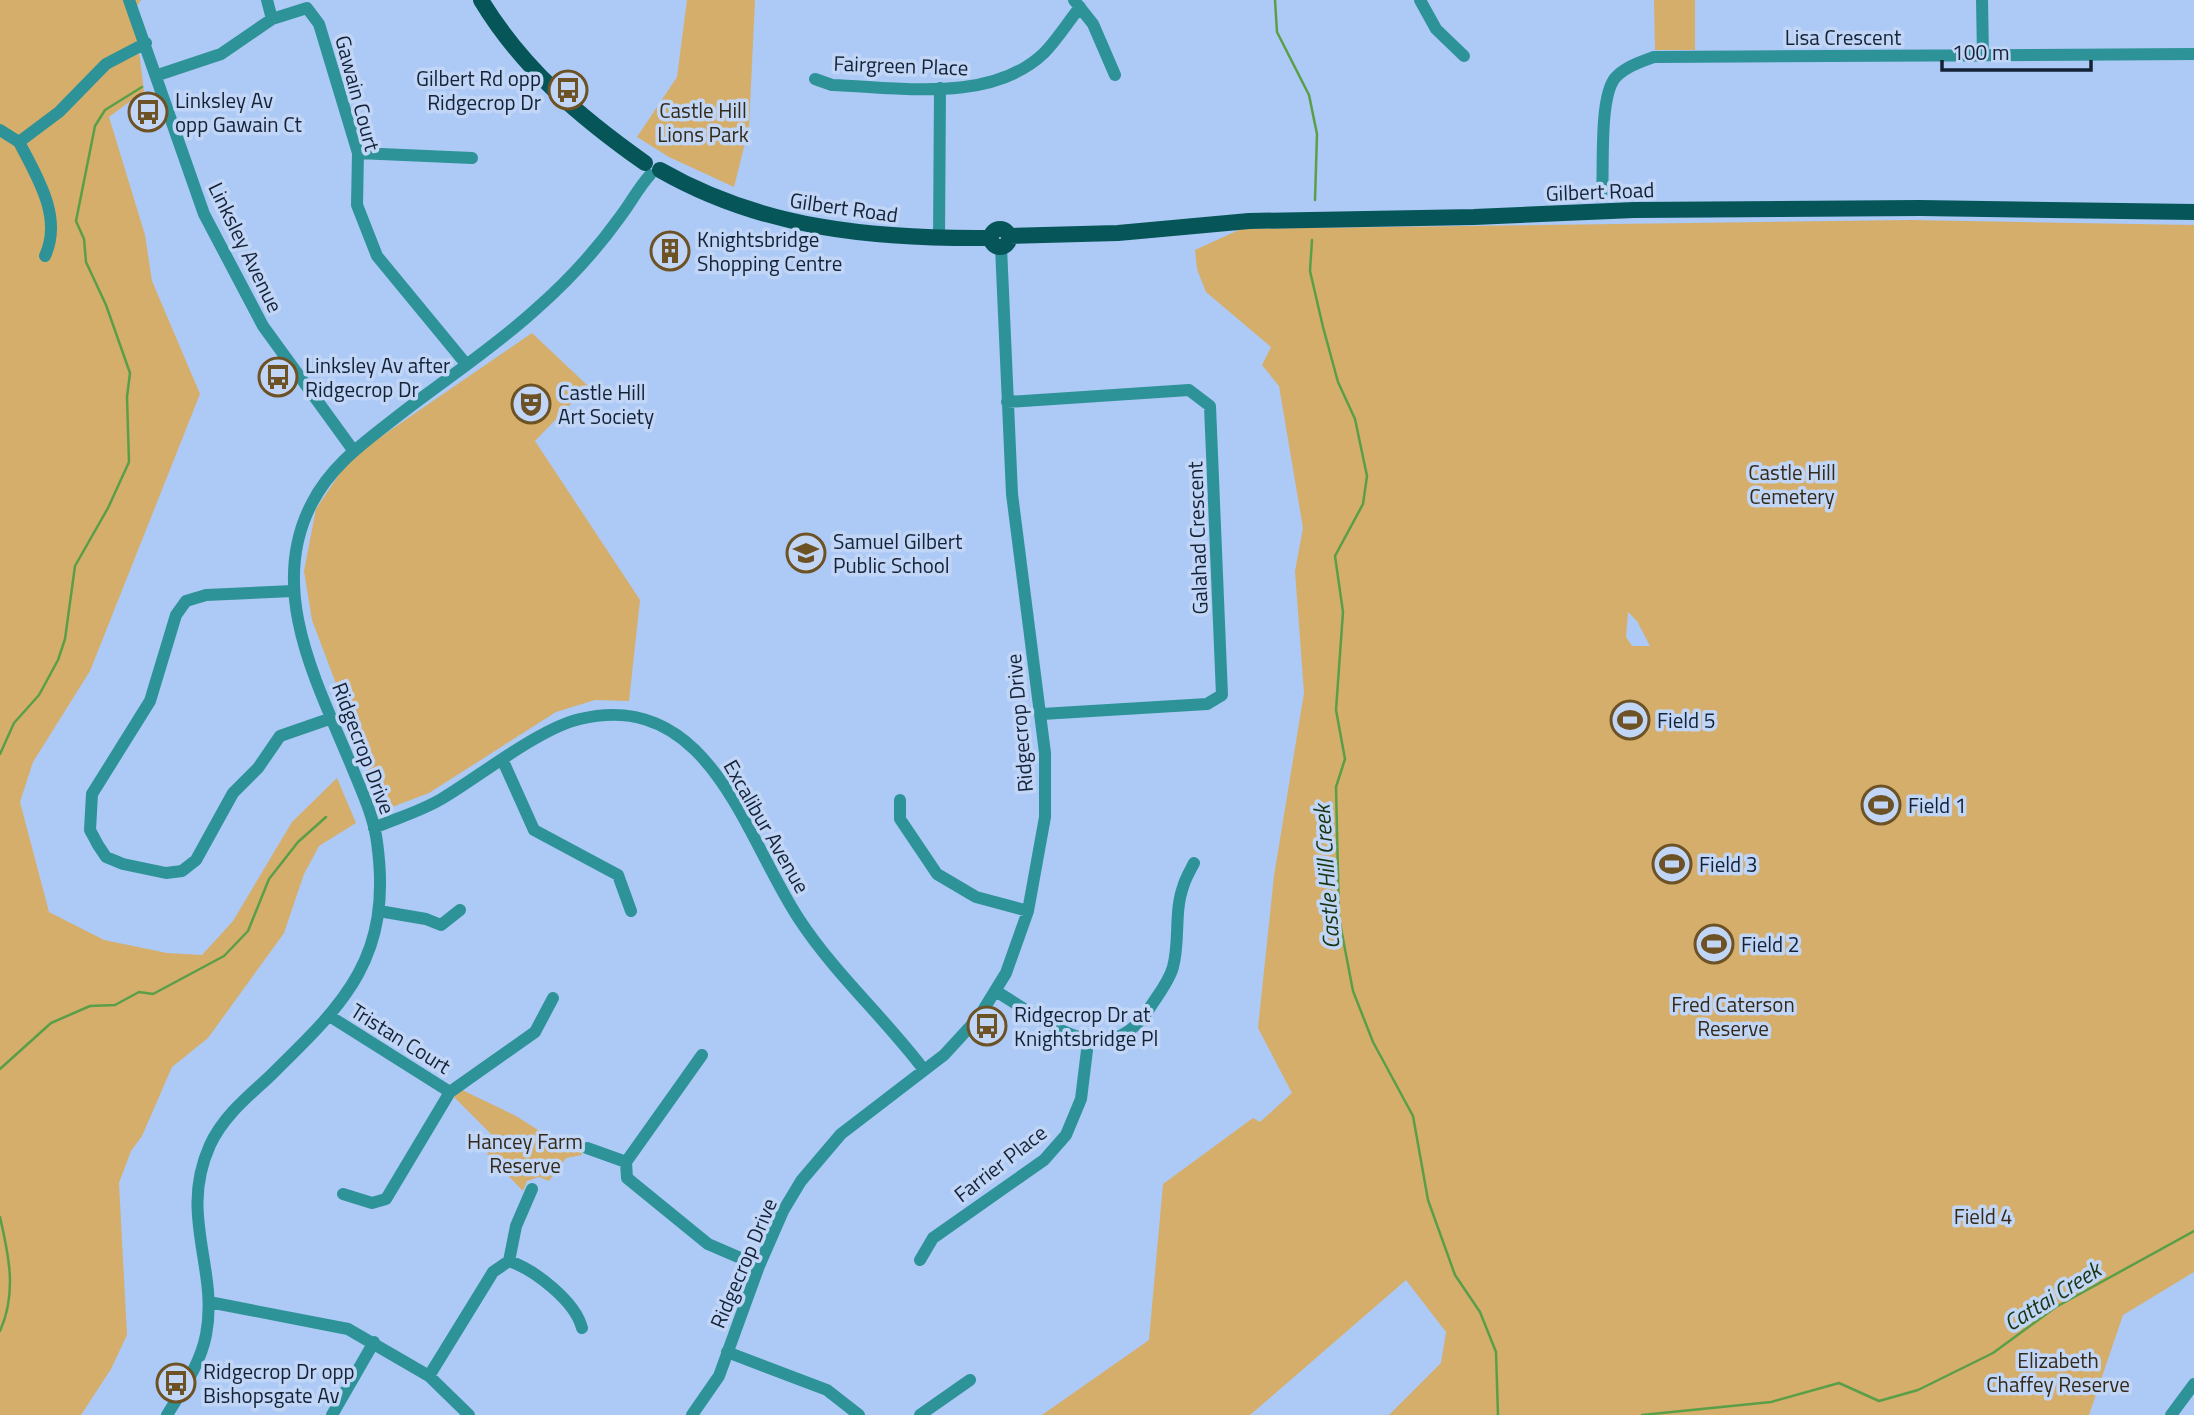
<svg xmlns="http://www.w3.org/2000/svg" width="2194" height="1415" viewBox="0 0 2194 1415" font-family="'Titillium Web',sans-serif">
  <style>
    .green { fill: #d5ae6b; fill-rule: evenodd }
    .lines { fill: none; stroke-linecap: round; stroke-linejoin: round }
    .stream { stroke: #5a9f48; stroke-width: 2.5 }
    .minor { stroke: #2e9398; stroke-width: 12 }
    .major { stroke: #065659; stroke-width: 16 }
    .labels { text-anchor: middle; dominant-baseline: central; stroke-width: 7; stroke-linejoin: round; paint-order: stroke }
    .street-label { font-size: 21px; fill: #152236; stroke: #c1d6f7 }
    .poi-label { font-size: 21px; fill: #152236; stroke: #c1d6f7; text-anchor: start }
    .park-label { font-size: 21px; fill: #352a18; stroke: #c1d6f7 }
    .water-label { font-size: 23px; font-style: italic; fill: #1a3512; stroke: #c1d6f7 }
  </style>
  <rect width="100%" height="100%" fill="#adc9f5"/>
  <!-- green -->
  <path class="green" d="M0 0H141L134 11 144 91 109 117 145 235 152 281 200 394 90 671 33 762 20 802 49 912 104 940 167 953 202 955 233 921 292 822 337 778 356 823 319 846 304 874 284 933 208 1038 172 1067 142 1136 131 1151 119 1183 127 1335 111 1369 81 1415H0Z
    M687 0H755L749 127 734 187 669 157 637 137 677 77Z
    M1654 0H1695V50H1655Z
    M1909 220 2194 225V1272L2123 1315 2089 1415H1389L1441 1363 1446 1332 1406 1280 1250 1415H1042L1149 1340 1163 1184 1253 1118 1260 1122 1292 1093 1258 1028 1274 876 1304 693 1295 571 1303 528 1279 386 1262 365 1271 347 1206 292 1197 269 1195 250 1241 229ZM1628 612 1637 621 1650 646H1632L1626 637Z
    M532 333 588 386 535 441 640 600 629 701 595 700 556 712 429 793 392 807 380 801 312 620 304 571 316 509 350 458Z
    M460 1089 516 1116 560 1144 580 1146 582 1155 566 1158 549 1181 539 1177 527 1181 523 1191 487 1154 496 1139 453 1096Z"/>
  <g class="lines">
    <!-- stream -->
    <path class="stream" d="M1275 0 1277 32 1309 95 1317 134 1315 200
      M1312 240 1310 271 1323 327 1338 382 1355 419 1367 476 1363 504 1335 556 1343 612 1336 710 1345 759 1336 787 1339 918 1353 991 1373 1042 1413 1116 1428 1200 1455 1275 1480 1312 1496 1352 1498 1415
      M0 754 14 723 39 695 58 660 65 639 75 566 108 508 129 462 127 397 130 373 106 305 86 262 84 239 76 221 95 126 105 110 142 87
      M0 1069 51 1023 90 1006 115 1005 139 992 153 994 224 956 248 931 269 879 298 842 326 817
      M0 1217C9 1256 17 1293 0 1331
      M1642 1415 1771 1402 1839 1383 1879 1401 1918 1390 1993 1353 2056 1307 2194 1231"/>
    <!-- minor -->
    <path class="minor" d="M129 0 204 214 263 326 353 450
      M267 0 272 19
      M1074 0 1093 24 1115 75
      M1420 0 1436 29 1464 56
      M1982 0 1983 56
      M158 75 221 54 272 19 307 8 319 24 358 153 357 205 377 256 466 364
      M815 79 832 85C899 87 991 104 1044 53 1057 40 1068 22 1080 7
      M0 130 19 142
      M19 142 59 112 106 64 146 43
      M19 142C37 177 63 217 45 256
      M358 153 472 158
      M1602 194C1604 168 1599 98 1615 78 1625 67 1640 62 1654 57L2194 54
      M939 238 940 88
      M1007 402 1189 390 1210 406 1222 695 1207 704 1042 714
      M293 591 206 595 186 601 176 615 150 701 92 794 90 830 98 845 106 857 123 864 166 873 182 871 196 860 233 793 258 768 280 736 332 718
      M503 761 534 830 618 875 631 911
      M900 800V819L937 874 976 897 1028 911
      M374 828C397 818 422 811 443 798 480 776 540 728 580 719 710 688 745 838 799 919 835 974 885 1018 924 1070
      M379 911 426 919 441 925 460 910
      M997 992C1045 1020 1106 1075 1149 1009 1157 996 1169 982 1173 967 1180 942 1174 912 1183 887 1185 879 1190 871 1194 863
      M331 1017 450 1092
      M702 1055 626 1162 627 1178 708 1244 759 1266
      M587 1148 626 1162
      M343 1194 372 1203 386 1199 450 1092 535 1032 553 998
      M920 1260 933 1238 1044 1160 1066 1135 1081 1099 1088 1042
      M509 1261 516 1226 532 1189
      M209 1302 348 1329 429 1376 469 1415
      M727 1352 827 1390 859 1415
      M429 1376 493 1272 509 1261C535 1270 575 1301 582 1328
      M167 1415C182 1390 200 1365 206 1335 219 1268 178 1216 210 1145 223 1117 246 1098 268 1078 345 1003 393 958 377 842 374 818 363 794 354 772 320 688 265 592 312 503 331 466 362 444 394 419 441 382 491 350 535 310 567 282 595 252 620 217 631 203 638 188 650 175
      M332 1415 374 1342
      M692 1415 719 1376 759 1266 783 1211 801 1181 841 1134 944 1055 979 1017 1006 973 1028 911 1045 817V753L1012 494 1001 247
      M920 1415 970 1380
      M2171 1415 2194 1384"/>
    <!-- major -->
    <path class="major" d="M481 0C522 68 581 118 645 163
      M660 170C763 229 874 239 990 238
      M991 238a9 9 0 1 1 18 0a9 9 0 1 1-18 0Z
      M1009 236 1118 233 1249 221 1474 217 1634 210 1920 208 2194 212"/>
  </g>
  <!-- icons -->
  <defs>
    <symbol id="bus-ring" viewBox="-11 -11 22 22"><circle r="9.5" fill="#c1d6f7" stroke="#6c5224" stroke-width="1.5"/><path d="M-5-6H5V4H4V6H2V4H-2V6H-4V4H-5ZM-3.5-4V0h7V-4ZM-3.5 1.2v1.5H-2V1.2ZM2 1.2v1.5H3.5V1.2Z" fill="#6c5224"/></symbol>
    <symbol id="building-ring" viewBox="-11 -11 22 22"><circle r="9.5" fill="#c1d6f7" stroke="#6c5224" stroke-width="1.5"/><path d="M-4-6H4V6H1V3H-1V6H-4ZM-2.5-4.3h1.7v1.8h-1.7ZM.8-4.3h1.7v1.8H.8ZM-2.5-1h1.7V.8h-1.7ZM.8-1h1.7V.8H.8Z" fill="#6c5224"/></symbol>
    <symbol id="theatre-ring" viewBox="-11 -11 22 22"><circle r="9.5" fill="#c1d6f7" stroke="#6c5224" stroke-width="1.5"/><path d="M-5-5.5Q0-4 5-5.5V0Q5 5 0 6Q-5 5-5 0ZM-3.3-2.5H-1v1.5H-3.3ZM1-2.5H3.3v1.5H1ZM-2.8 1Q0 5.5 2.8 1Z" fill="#6c5224"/></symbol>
    <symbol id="school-ring" viewBox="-11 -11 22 22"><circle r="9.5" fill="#c1d6f7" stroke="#6c5224" stroke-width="1.5"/><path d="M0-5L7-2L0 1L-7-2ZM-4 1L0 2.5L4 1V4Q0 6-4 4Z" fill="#6c5224"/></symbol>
    <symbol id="stadium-ring" viewBox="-11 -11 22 22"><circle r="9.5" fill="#c1d6f7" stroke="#6c5224" stroke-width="1.5"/><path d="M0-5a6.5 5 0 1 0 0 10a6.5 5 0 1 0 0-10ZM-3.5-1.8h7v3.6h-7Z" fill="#6c5224"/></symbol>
  </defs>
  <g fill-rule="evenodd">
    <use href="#bus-ring" x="546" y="68" width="44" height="44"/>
    <use href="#bus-ring" x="126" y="90" width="44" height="44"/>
    <use href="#building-ring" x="648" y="229" width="44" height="44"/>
    <use href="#bus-ring" x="256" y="355" width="44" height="44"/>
    <use href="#theatre-ring" x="509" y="382" width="44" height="44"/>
    <use href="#school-ring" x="784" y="531" width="44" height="44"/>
    <use href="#stadium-ring" x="1608" y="698" width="44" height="44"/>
    <use href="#stadium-ring" x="1859" y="783" width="44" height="44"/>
    <use href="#stadium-ring" x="1650" y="842" width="44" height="44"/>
    <use href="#stadium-ring" x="1692" y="922" width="44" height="44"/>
    <use href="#bus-ring" x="965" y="1004" width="44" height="44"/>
    <use href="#bus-ring" x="154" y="1361" width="44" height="44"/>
  </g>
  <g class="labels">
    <!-- street labels -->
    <g class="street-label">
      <text x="1843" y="37">Lisa Crescent</text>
      <text transform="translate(901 65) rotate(2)">Fairgreen Place</text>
      <text transform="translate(358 93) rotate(75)">Gawain Court</text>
      <text transform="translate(1600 191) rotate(-2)">Gilbert Road</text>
      <text transform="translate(844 207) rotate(8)">Gilbert Road</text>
      <text transform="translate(246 247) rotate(64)">Linksley Avenue</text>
      <text transform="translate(1197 538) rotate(-92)">Galahad Crescent</text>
      <text transform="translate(1019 723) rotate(-95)">Ridgecrop Drive</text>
      <text transform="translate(364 748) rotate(69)">Ridgecrop Drive</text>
      <text transform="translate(767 826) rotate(60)">Excalibur Avenue</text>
      <text transform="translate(401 1038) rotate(32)">Tristan Court</text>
      <text transform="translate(1000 1163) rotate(-38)">Farrier Place</text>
      <text transform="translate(743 1263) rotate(-67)">Ridgecrop Drive</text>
    </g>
    <!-- poi labels -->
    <g class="poi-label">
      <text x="541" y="78" text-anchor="end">Gilbert Rd opp<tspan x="541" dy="24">Ridgecrop Dr</tspan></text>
      <text x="175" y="100">Linksley Av<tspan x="175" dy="24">opp Gawain Ct</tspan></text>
      <text x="697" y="239">Knightsbridge<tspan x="697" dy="24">Shopping Centre</tspan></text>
      <text x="305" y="365">Linksley Av after<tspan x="305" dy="24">Ridgecrop Dr</tspan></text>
      <text x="558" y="392">Castle Hill<tspan x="558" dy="24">Art Society</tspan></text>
      <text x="833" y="541">Samuel Gilbert<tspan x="833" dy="24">Public School</tspan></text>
      <text x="1657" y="720">Field 5</text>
      <text x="1908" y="805">Field 1</text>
      <text x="1699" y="864">Field 3</text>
      <text x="1741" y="944">Field 2</text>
      <text x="1014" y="1014">Ridgecrop Dr at<tspan x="1014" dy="24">Knightsbridge Pl</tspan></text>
      <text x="203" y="1371">Ridgecrop Dr opp<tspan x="203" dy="24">Bishopsgate Av</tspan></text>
    </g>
    <!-- park labels -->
    <g class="park-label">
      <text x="703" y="110">Castle Hill<tspan x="703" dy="24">Lions Park</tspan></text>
      <text x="1792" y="472">Castle Hill<tspan x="1792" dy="24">Cemetery</tspan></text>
      <text x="1733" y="1004">Fred Caterson<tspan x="1733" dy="24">Reserve</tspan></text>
      <text x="525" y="1141">Hancey Farm<tspan x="525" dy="24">Reserve</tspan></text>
      <text x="1983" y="1216">Field 4</text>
      <text x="2058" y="1360">Elizabeth<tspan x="2058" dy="24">Chaffey Reserve</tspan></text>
    </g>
    <!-- water labels -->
    <g class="water-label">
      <text transform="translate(1326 877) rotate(-94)">Castle Hill Creek</text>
      <text transform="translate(2052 1296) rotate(-32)">Cattai Creek</text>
    </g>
  </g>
  <!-- scale -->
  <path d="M1942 60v10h149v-10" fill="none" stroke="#152236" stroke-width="3.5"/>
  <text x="1952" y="60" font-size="21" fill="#152236" stroke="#c1d6f7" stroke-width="5" paint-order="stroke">100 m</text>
</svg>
